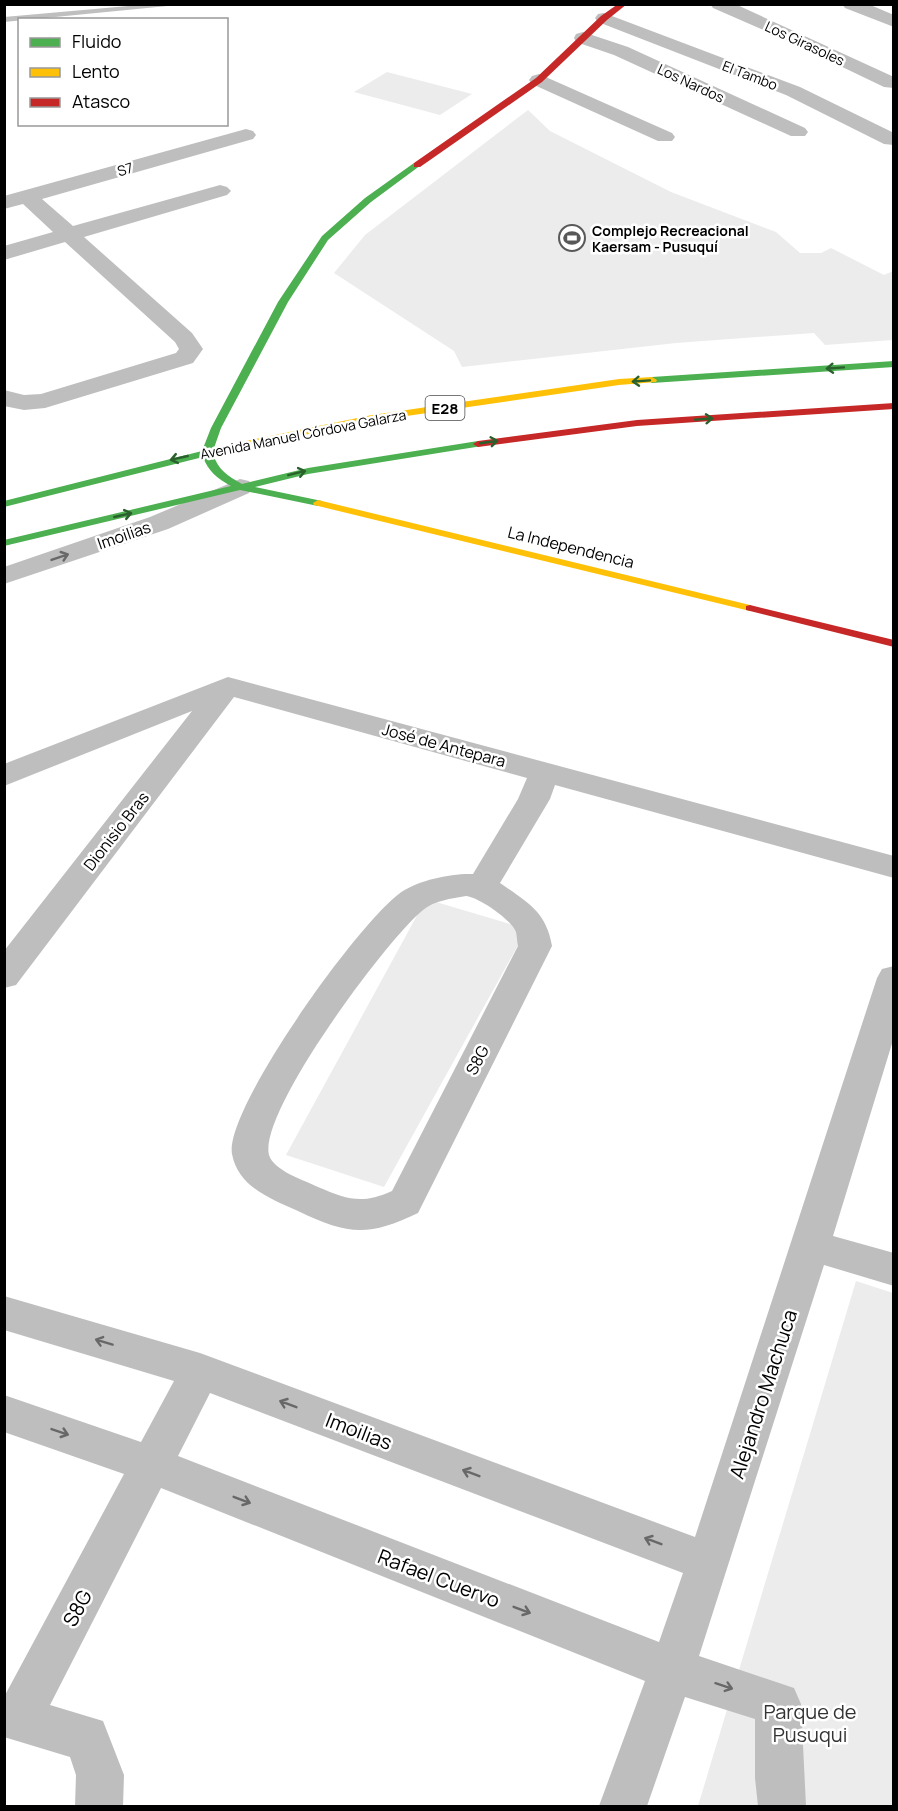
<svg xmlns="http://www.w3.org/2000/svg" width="898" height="1811" viewBox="0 0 898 1811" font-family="Manrope,sans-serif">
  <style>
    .green { fill: #ececec }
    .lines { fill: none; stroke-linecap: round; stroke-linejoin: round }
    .stream { fill: #bfbfbf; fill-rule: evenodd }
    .street { fill: #bebebe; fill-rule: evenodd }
    .fast { fill: #4caf50; fill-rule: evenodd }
    .slow { fill: #ffc107; fill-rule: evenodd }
    .jam { fill: #c62828; fill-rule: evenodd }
    .oneway { stroke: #2a602c }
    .oneway2 { stroke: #686868 }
    .labels { text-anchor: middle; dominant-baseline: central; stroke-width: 5; stroke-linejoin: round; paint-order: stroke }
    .far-street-label { font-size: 14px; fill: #000; stroke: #fff }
    .far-poi-label { font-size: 14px; font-weight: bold; fill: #000; stroke: #fff; text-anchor: start }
    .shield { fill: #fff; stroke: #4c4c4c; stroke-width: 1.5 }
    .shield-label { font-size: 15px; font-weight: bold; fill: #000 }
    .street-label { font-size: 16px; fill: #000; stroke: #fff }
    .near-street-label { font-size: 20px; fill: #000; stroke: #fff }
    .near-park-label { font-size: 20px; fill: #333; stroke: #fff }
  </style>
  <rect width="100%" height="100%" fill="#fff"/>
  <!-- green -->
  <path class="green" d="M387 72 472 94 440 115 354 92Z
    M528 110 550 131 671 192 776 232 800 253H821L831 248 884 275 893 271V340L825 345 814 333 676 343 462 367 454 351 334 273 365 235Z
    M426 899 527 929 384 1187 286 1155Z
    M856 1281 893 1293V1806H698Z"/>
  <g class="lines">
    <!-- stream -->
    <path class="stream" d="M151 4H188L4 22V17Z"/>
    <!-- street -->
    <path class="street" d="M710 4H735L894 77V88L884 87 784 39 713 8Z
      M842 4H868L894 15V27L845 8Z
      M604 13 800 87 894 133V145L884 144 786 95 598 22 595 18 598 14Z
      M583 32 628 47 805 128 808 132 805 136H791L614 55 576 42 574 38 576 34Z
      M539 74 672 133 675 137 672 141H658L532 84 529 80 532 76Z
      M246 129 253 131 256 135 253 139 42 199 73 226 213 187 220 185 227 187 231 191 227 195 84 237 192 333 203 349 193 363 45 408 24 410 4 406V390L24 395 41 394 176 353 179 349 175 342 65 242 4 260V246L53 232 23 204 4 209V196Z
      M240 479 249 481 253 487 249 493 168 529 4 584V567L150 517Z
      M228 677 894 856V878L555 785 550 799 500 883C527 902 546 911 552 946L418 1213C368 1237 348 1235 298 1211 271 1199 238 1187 232 1154 224 1109 363 916 403 891 420 880 452 873 473 874L518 799 527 778 234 697 16 985 4 988V951L192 711 4 786V764ZM466 896C478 897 511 919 516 932 517 936 517 942 518 946L392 1191C361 1205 347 1199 318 1187 304 1180 274 1171 269 1155 258 1112 387 939 423 910 435 900 451 899 466 896Z
      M894 966V1037L833 1236 894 1253V1286L824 1265 699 1656 794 1688 801 1704 806 1806H758L755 1778V1719L685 1697 647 1806H599L645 1681 161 1488 50 1705 103 1721 124 1775 123 1806H75L76 1775 70 1757 4 1737V1697L124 1474 4 1432V1395L141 1442 174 1381 4 1330V1296L200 1353 695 1537 877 978 882 969ZM210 1393 683 1573 659 1642 178 1456Z"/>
    <!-- fast -->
    <path class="fast" d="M414 163 421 165 371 202 328 240 288 302 221 428 214 448 226 445 231 448 213 454C218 470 228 476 242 484L308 468 478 441 482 442V446L308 474 255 487 322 501 323 503 318 506 240 490 4 546V540L231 486C218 479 208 471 203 457L4 507V501L202 451 211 428 278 302 322 236 365 198Z
      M894 361V367L652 383 647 380 652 377Z"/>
    <!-- slow -->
    <path class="slow" d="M652 377 657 380 656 382 619 385 372 421 226 451 221 448 226 445 372 415 619 379Z
      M318 500 750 605 756 608 750 611 314 505 313 503Z"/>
    <!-- jam -->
    <path class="jam" d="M618 4H627L607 20 542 82 420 167H414V163L536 78 601 16Z
      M894 403V409L637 426 478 447 473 444 478 441 637 420Z
      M750 605 894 640V647L746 610V606Z"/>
  </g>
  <!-- one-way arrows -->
  <defs><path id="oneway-shaft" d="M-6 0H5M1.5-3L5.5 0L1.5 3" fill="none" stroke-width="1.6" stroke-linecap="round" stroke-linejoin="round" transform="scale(1.5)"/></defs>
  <g class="oneway">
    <use href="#oneway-shaft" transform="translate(835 368) rotate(176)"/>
    <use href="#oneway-shaft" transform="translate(641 381) rotate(176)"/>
    <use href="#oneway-shaft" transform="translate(704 419) rotate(-4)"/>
    <use href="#oneway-shaft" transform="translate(489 442) rotate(-8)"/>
    <use href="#oneway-shaft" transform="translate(179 458) rotate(167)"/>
    <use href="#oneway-shaft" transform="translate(297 473) rotate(-14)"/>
    <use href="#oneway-shaft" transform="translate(123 515) rotate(-13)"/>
  </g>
  <g class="oneway2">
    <use href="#oneway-shaft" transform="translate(60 557) rotate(-19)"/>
    <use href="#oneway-shaft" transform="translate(104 1342) rotate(-163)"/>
    <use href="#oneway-shaft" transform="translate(288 1404) rotate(-159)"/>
    <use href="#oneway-shaft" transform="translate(60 1432) rotate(19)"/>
    <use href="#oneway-shaft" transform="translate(471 1473) rotate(-159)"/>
    <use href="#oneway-shaft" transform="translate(242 1500) rotate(21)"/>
    <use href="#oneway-shaft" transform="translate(653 1541) rotate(-159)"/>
    <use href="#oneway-shaft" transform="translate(522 1610) rotate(21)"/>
    <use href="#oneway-shaft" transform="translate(724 1686) rotate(18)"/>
  </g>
  <!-- icons -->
  <defs>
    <symbol id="stadium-ring" viewBox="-11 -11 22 22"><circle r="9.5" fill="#fff" stroke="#595959" stroke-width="1.5"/><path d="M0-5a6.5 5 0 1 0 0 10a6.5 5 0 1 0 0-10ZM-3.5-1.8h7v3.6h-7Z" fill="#595959"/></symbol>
  </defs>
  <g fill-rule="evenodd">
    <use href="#stadium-ring" x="557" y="223" width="30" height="30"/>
  </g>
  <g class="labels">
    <!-- far-street labels -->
    <g class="far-street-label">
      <text transform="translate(805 43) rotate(25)">Los Girasoles</text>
      <text transform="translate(750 75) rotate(21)">El Tambo</text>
      <text transform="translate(691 83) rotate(25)">Los Nardos</text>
      <text transform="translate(125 169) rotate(-16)">S7</text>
      <text transform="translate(303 434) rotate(-11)">Avenida Manuel Córdova Galarza</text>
    </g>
    <!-- far-poi labels -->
    <g class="far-poi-label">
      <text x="592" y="230">Complejo Recreacional<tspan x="592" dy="16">Kaersam - Pusuquí</tspan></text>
    </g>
    <!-- shield labels -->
    <rect class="shield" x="425.5" y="396" width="39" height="24" rx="4.5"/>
    <g class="shield-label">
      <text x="445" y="408">E28</text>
    </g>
    <!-- street labels -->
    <g class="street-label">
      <text transform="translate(124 535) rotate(-19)">Imoilias</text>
      <text transform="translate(571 547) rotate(14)">La Independencia</text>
      <text transform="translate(444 745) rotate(15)">José de Antepara</text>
      <text transform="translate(116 831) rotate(-52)">Dionisio Bras</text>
      <text transform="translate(477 1060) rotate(-63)">S8G</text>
    </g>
    <!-- near-street labels -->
    <g class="near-street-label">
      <text transform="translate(763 1394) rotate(-72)">Alejandro Machuca</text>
      <text transform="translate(359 1431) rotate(21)">Imoilias</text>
      <text transform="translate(439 1578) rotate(21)">Rafael Cuervo</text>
      <text transform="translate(77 1608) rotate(-62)">S8G</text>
    </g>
    <!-- near-park labels -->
    <g class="near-park-label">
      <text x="810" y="1711">Parque de<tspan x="810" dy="23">Pusuqui</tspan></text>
    </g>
  </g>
  <!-- border -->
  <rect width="898" height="1811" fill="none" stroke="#000000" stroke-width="12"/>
  <!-- legend -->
  <rect x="18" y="18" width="210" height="108" fill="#ffffff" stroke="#999999" stroke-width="1.5"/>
  <rect x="30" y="38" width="30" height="9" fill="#4caf50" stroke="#999999" stroke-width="1.5"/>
  <text x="72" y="48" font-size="18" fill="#000000">Fluido</text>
  <rect x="30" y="68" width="30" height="9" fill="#ffc107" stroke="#999999" stroke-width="1.5"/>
  <text x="72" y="78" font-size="18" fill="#000000">Lento</text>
  <rect x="30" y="98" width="30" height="9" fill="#c62828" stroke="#999999" stroke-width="1.5"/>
  <text x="72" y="108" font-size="18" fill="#000000">Atasco</text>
</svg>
